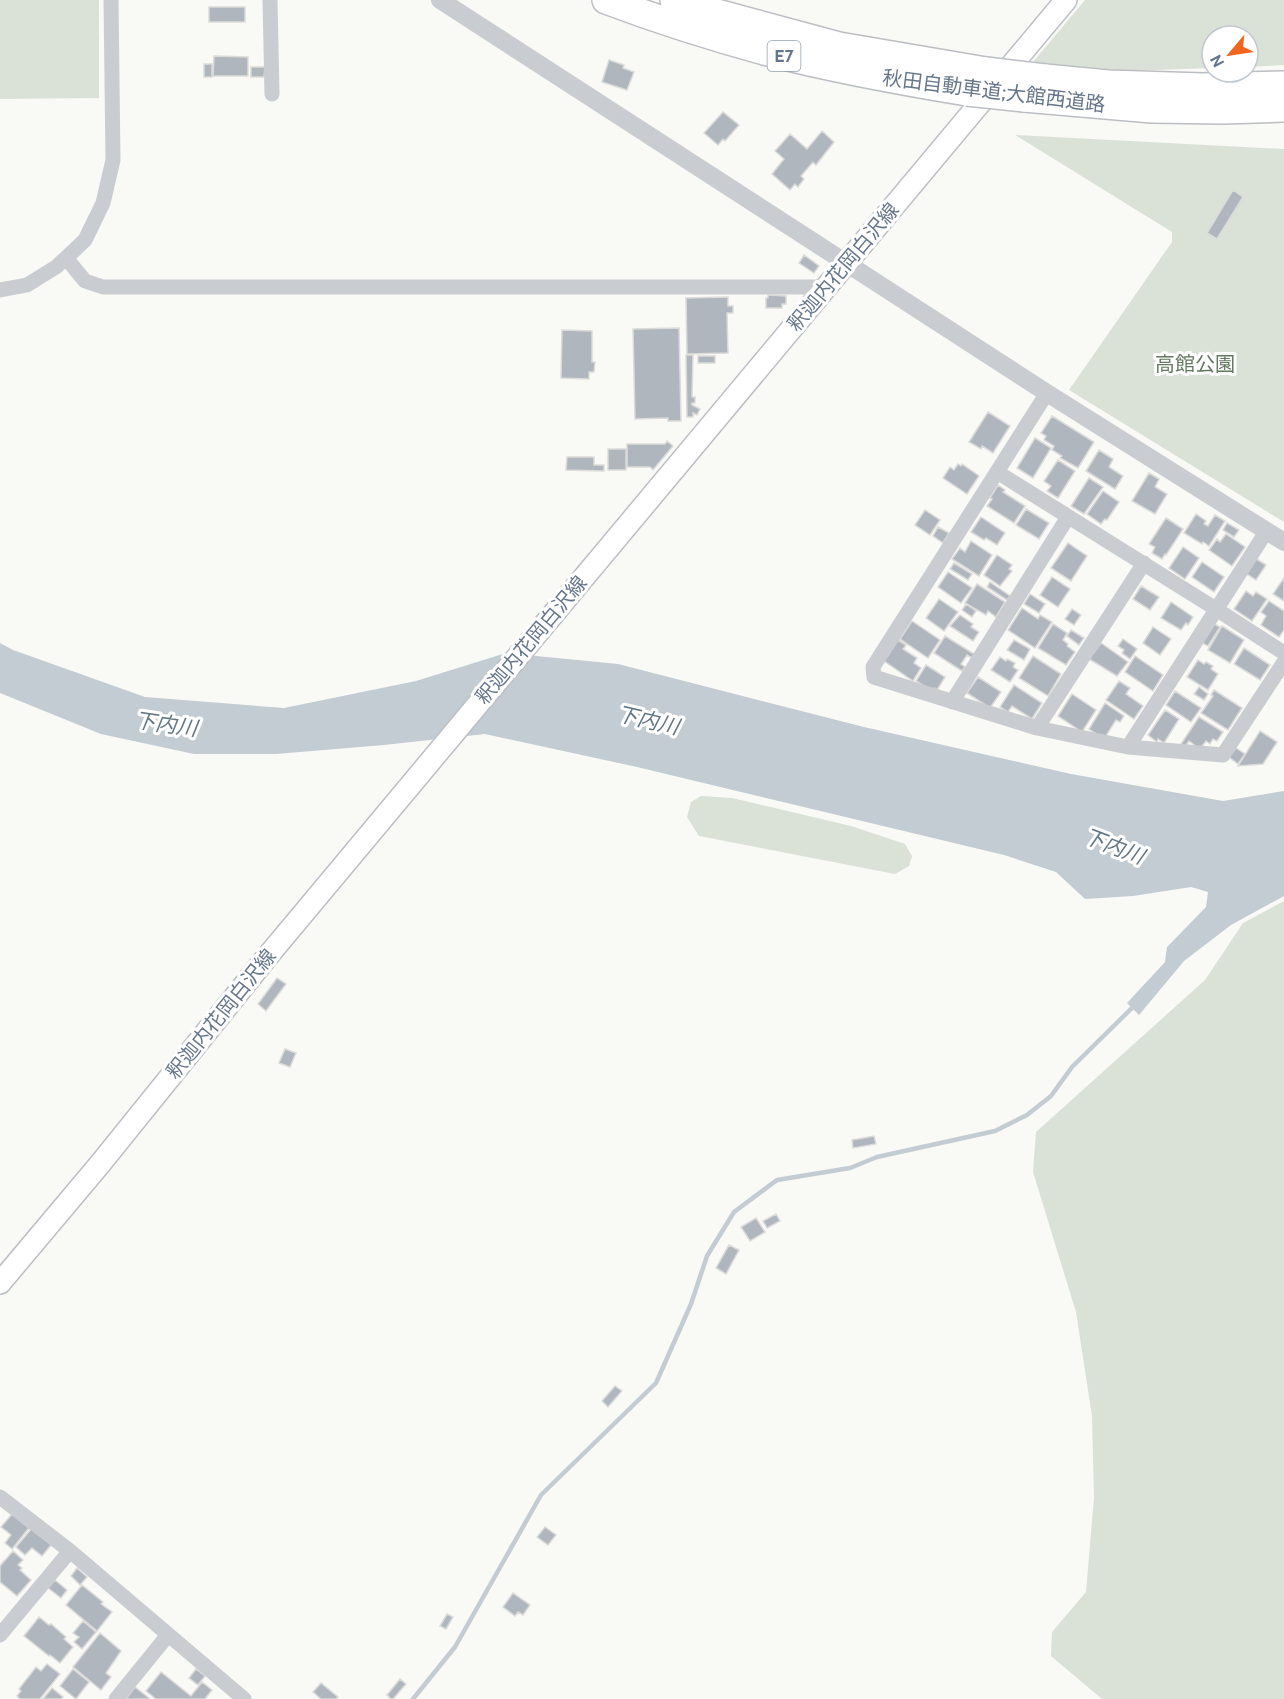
<svg xmlns="http://www.w3.org/2000/svg" width="1284" height="1699" viewBox="0 0 1284 1699" font-family="Cabin,'Noto Sans JP',sans-serif">
  <style>
    .green { fill: #dae1d7 }
    .water { fill: #c2ccd2 }
    .lines { fill: none; stroke-linecap: round; stroke-linejoin: round }
    .stream { stroke: #c2ccd2; stroke-width: 4.5 }
    .building { fill: #afb6be; stroke: #dbdbd9; stroke-width: 1.5 }
    .secondary-casing { stroke: #bbbfc5; stroke-width: 24 }
    .motorway-casing { stroke: #bbbec2; stroke-width: 30 }
    .minor { stroke: #c9ccd0; stroke-width: 15 }
    .tertiary { stroke: #c9ccd0; stroke-width: 18 }
    .secondary { stroke: #fff; stroke-width: 21 }
    .motorway { stroke: #fff; stroke-width: 27 }
    .motorway-bridge-casing { stroke: #bbbec2; stroke-width: 30; stroke-linecap: butt }
    .motorway-bridge { stroke: #fff; stroke-width: 27 }
    .labels { text-anchor: middle; dominant-baseline: central; stroke-width: 6; stroke-linejoin: round; paint-order: stroke }
    .shield { fill: #fff; stroke: #949fad; stroke-width: 1.5 }
    .shield-label { font-size: 18px; font-weight: bold; fill: #66768a }
    .street-label { font-size: 20px; fill: #66768a; stroke: #fff }
    .park-label { font-size: 20px; fill: #647a61; stroke: #fff }
    .water-label { font-size: 21px; font-style: italic; fill: #627785; stroke: #fff }
  </style>
  <rect width="100%" height="100%" fill="#f9f9f6"/>
  <!-- green -->
  <path class="green" d="M0 0H99V98L0 99Z
    M1085 0H1284V65L1248 67V36H1212V68L1127 71 1033 62Z
    M1015 135 1284 149V522L1069 390 1172 242V232Z
    M701 796 732 798 851 826 905 844 912 856 909 866 895 874 699 836 687 817 691 802Z
    M1284 901V1699H1102L1051 1656 1052 1632 1086 1592 1094 1498 1092 1416 1076 1312 1033 1172 1036 1132 1205 980 1243 923Z"/>
  <!-- water -->
  <path class="water" d="M0 643 13 650 145 697 284 708 416 681 506 653 618 664 864 727 1071 774 1223 801 1284 791V896L1231 925 1184 961 1139 1015 1127 1003 1165 962 1167 947 1206 907 1208 892 1191 887 1133 896 1085 899 1056 872 1004 855 637 767 485 734 384 745 276 754H194L101 734 0 693Z"/>
  <g class="lines">
    <!-- stream -->
    <path class="stream" d="M413 1699 455 1647 541 1495 656 1383 691 1304 707 1256 734 1212 777 1180 850 1168 877 1157 995 1131 1027 1115 1051 1096 1072 1067 1136 1004"/>
  </g>
  <!-- building -->
  <path class="building" d="M209 7H245V22H209Z
    M214 56 248 57V76H213Z
    M609 60 624 65 623 68 634 72 627 90 602 82Z
    M204 64H212V77H204Z
    M251 67H265L264 77H251Z
    M723 112 739 125 725 141 723 139 718 145 704 133Z
    M822 131 834 142 816 165 813 162 801 176 804 179 798 187 795 184 790 190 772 174 784 159 775 151 790 134 807 149Z
    M1233 190 1243 197 1217 239 1207 233Z
    M804 255 819 266 814 273 799 263Z
    M768 295 786 296V304H782V308H766V298H768Z
    M728 297V306H733V313H727L728 353 687 354 686 298Z
    M679 328 681 421H668V418L635 419 633 329Z
    M562 330 592 331V362H595L594 372H589V379L561 378Z
    M686 355H693L692 397H695V403H692V405L700 409 697 415 693 413V417H687Z
    M698 356H715V363H698Z
    M988 412 1010 426 993 453 982 446 981 449 969 442Z
    M1052 416 1094 442 1078 468 1060 458 1062 456 1052 450 1054 446 1044 440 1046 436 1041 433Z
    M1035 438 1051 448 1033 478 1017 468Z
    M667 441 673 446 653 470 650 467H627V444H665Z
    M608 449H626V470H608Z
    M1099 450 1113 459 1109 467 1123 476 1115 489 1086 471Z
    M567 457H594V465H604V471L566 470Z
    M1058 460 1075 471 1058 498 1047 491 1051 486 1044 481Z
    M958 464 961 466 962 464 979 476 967 494 943 478 950 467 954 470Z
    M1149 473 1159 479 1155 487 1167 494 1155 514 1132 501Z
    M1089 478 1103 487 1084 514 1071 506Z
    M998 485 1005 490 1003 492 1025 506 1014 523 987 506 992 499 990 498Z
    M1103 491 1119 502 1107 520 1105 519 1101 524 1087 514Z
    M1026 509 1049 523 1039 539 1016 525Z
    M925 510 940 520 930 535 915 525Z
    M1196 514 1206 521 1204 524 1208 526 1215 515 1225 521 1209 546 1203 542 1202 544 1184 533Z
    M981 517 1005 533 997 545 986 538 984 540 971 532Z
    M1166 518 1183 529 1166 555 1165 554 1162 559 1152 553 1155 547 1149 544Z
    M1227 523 1239 530 1234 537 1223 530Z
    M938 527 949 533 943 543 933 536Z
    M1226 534 1245 547 1232 566 1209 550 1217 539 1220 542Z
    M971 541 992 555 979 576 952 559 960 548 965 552Z
    M1068 543 1087 556 1071 581 1051 568Z
    M1183 547 1199 558 1185 579 1169 568Z
    M997 555 1012 565 1009 569 1012 571 1000 586 984 575Z
    M1255 558 1266 565 1256 580 1245 573Z
    M1202 562 1224 577 1214 592 1192 577Z
    M954 563 972 574 968 580 950 569Z
    M948 572 972 588 961 603 938 587Z
    M1052 577 1070 589 1058 607 1040 595Z
    M1284 578V601L1273 594Z
    M990 582 1010 596 1007 600 987 587Z
    M977 584 1005 602 996 617 988 611 986 615 965 603Z
    M1141 586 1159 597 1150 610 1133 599Z
    M1246 591 1253 596 1256 592 1267 599 1252 621 1234 609Z
    M1030 594 1045 604 1039 613 1024 604Z
    M939 599 958 612 944 631 926 618Z
    M1269 601 1284 611V630L1279 637 1261 625 1266 616 1261 612Z
    M1171 602 1193 617 1188 625 1186 623 1181 630 1161 618Z
    M966 604 976 611 972 617 962 610Z
    M1022 608 1038 619 1040 615 1052 622 1035 648 1008 630Z
    M1072 609 1081 615 1074 625 1065 619Z
    M960 615 973 624 971 627 979 632 973 641 950 626Z
    M912 621 940 640 928 658 900 639Z
    M1053 624 1067 633 1063 640 1068 644 1067 646 1075 652 1066 665 1038 648Z
    M1214 624 1220 627 1208 646 1202 643Z
    M1222 626 1244 640 1230 663 1208 650Z
    M1153 627 1171 639 1160 655 1143 643Z
    M1071 630 1084 638 1079 645 1067 636Z
    M945 636 974 654 972 658 967 655 961 664 965 667 962 671 934 653Z
    M1123 639 1137 649 1130 659 1122 653 1124 650 1118 646Z
    M898 640 906 645 903 649 917 658 914 663 921 668 913 681 884 661Z
    M1014 640 1030 649 1024 660 1007 650Z
    M1101 643 1128 662 1117 676 1089 659Z
    M1244 648 1270 665 1260 680 1234 664Z
    M1033 656 1061 674 1048 696 1019 678Z
    M1135 656 1163 675 1153 691 1125 672Z
    M1000 657 1006 661 1007 659 1015 663 1013 667 1018 670 1010 682 991 670Z
    M1198 660 1204 664 1206 662 1213 666 1211 669 1218 674 1208 690 1187 677Z
    M926 665 945 677 937 690 935 688 932 691 916 681Z
    M978 677 1001 692 990 708 967 693Z
    M1119 681 1130 688 1126 694 1143 706 1134 719 1106 700Z
    M1014 685 1042 703 1032 719 1012 706 1008 712 1000 707Z
    M1199 687 1208 694 1204 700 1194 694Z
    M1214 690 1242 708 1228 730 1201 713 1213 696 1211 695Z
    M1175 691 1201 708 1191 722 1166 705Z
    M1072 694 1096 710 1082 732 1058 716Z
    M1105 703 1124 716 1120 722 1116 720 1104 739 1089 729Z
    M1165 710 1179 719 1164 743 1158 739 1157 742 1148 735Z
    M1199 717 1223 732 1217 741 1213 739 1210 744 1206 741 1200 749 1189 741 1185 747H1179Z
    M1260 731 1277 742 1263 764 1238 766Z
    M1236 748 1245 754 1238 764 1229 757Z
    M277 978 286 984 266 1011 258 1004Z
    M285 1049 296 1053 290 1067 279 1063Z
    M874 1136 876 1144 853 1148 852 1140Z
    M776 1214 780 1221 767 1228 763 1221Z
    M756 1218 765 1232 750 1241 741 1227Z
    M729 1245 739 1250 726 1274 716 1268Z
    M615 1386 622 1391 608 1407 602 1401Z
    M12 1514 29 1528 12 1549 5 1543 11 1535 1 1527Z
    M545 1527 556 1535 548 1545 537 1537Z
    M32 1528 52 1544 42 1556 32 1548 25 1555 16 1547Z
    M13 1551 23 1560 18 1565 22 1568 20 1570 31 1580 17 1596 0 1582V1566Z
    M77 1568 87 1577 80 1585 71 1576Z
    M55 1580 67 1590 61 1598 48 1588Z
    M82 1585 103 1602 101 1604 112 1612 97 1631 66 1605Z
    M513 1593 530 1605 523 1615 518 1612 515 1616 503 1607Z
    M447 1614 453 1617 446 1629 440 1626Z
    M39 1617 49 1625 51 1624 66 1637 64 1639 73 1647 60 1663 50 1655 49 1656 24 1636Z
    M83 1621 96 1632 82 1649 74 1642 79 1637 73 1633Z
    M100 1633 121 1651 106 1673 111 1677 101 1690 73 1667Z
    M47 1664 60 1674 40 1699H20L17 1696 21 1691 19 1689 36 1667 41 1671Z
    M73 1669 89 1682 76 1699 60 1686Z
    M196 1669 205 1676 198 1685 189 1678Z
    M161 1672 191 1696 202 1682 212 1690 205 1699H156L146 1691Z
    M400 1679 406 1684 393 1699H391L387 1695Z
    M321 1683 338 1697 336 1699H321L313 1692Z
    M135 1687 149 1698 148 1699H126Z
    M52 1688 63 1697 61 1699H43Z"/>
  <g class="lines">
    <defs>
      <path id="secondary" d="M0 1283 100 1164 267 957 1066 0"/>
      <path id="motorway" d="M606 0C659 20 713 37 768 52 834 69 900 81 967 92
        M674 0 691 6 839 46 986 71
        M1045 78 1108 84 1202 87 1284 85
        M1024 98 1152 109 1223 110 1284 108"/>
    </defs>
    <!-- secondary casing -->
    <use href="#secondary" class="secondary-casing"/>
    <!-- motorway casing -->
    <use href="#motorway" class="motorway-casing"/>
    <!-- minor -->
    <path class="minor" d="M270 0 272 94
      M66 258 85 281 103 287H826
      M0 290 27 285 56 267 66 258 85 240 103 203 113 160 111 0
      M1047 393 873 667 874 677 1037 728 1128 747 1223 755 1284 662
      M997 472 1216 609 1284 653
      M952 702 1068 517
      M1037 728 1144 563
      M1128 747 1266 532
      M0 1497 70 1551 244 1699
      M0 1635 70 1551
      M116 1699 168 1635"/>
    <!-- tertiary -->
    <path class="tertiary" d="M440 0 1047 393 1284 542"/>
    <!-- secondary -->
    <use href="#secondary" class="secondary"/>
    <!-- motorway -->
    <use href="#motorway" class="motorway"/>
    <defs>
      <path id="motorway-bridge" d="M986 71 1045 78
        M967 92 1024 98"/>
    </defs>
    <!-- motorway-bridge casing -->
    <use href="#motorway-bridge" class="motorway-bridge-casing"/>
    <!-- motorway-bridge -->
    <use href="#motorway-bridge" class="motorway-bridge"/>
  </g>
  <g class="labels">
    <!-- shield labels -->
    <rect class="shield" x="767.5" y="41" width="33" height="30" rx="4.5"/>
    <g class="shield-label">
      <text x="784" y="56">E7</text>
    </g>
    <!-- street labels -->
    <g class="street-label">
      <text transform="translate(994 91) rotate(7)">秋田自動車道;大館西道路</text>
      <text transform="translate(843 267) rotate(-50)">釈迦内花岡白沢線</text>
      <text transform="translate(531 640) rotate(-50)">釈迦内花岡白沢線</text>
      <text transform="translate(221 1014) rotate(-51)">釈迦内花岡白沢線</text>
    </g>
    <!-- park labels -->
    <g class="park-label">
      <text x="1195" y="364">高館公園</text>
    </g>
    <!-- water labels -->
    <g class="water-label">
      <text transform="translate(648 720) rotate(13)">下内川</text>
      <text transform="translate(166 724) rotate(8)">下内川</text>
      <text transform="translate(1114 846) rotate(21)">下内川</text>
    </g>
  </g>
  <!-- north arrow -->
  <g transform="translate(1230 54) rotate(241)"><circle r="28" fill="#ffffff" stroke="#c2c8d0" stroke-width="1.5"/>
  <path d="M0-4.5L10 22L0 15L-10 22Z" fill="#f1661e"/>
  <text y="-9" font-size="16" font-weight="bold" text-anchor="middle" fill="#66768a">N</text>
  </g>
</svg>
